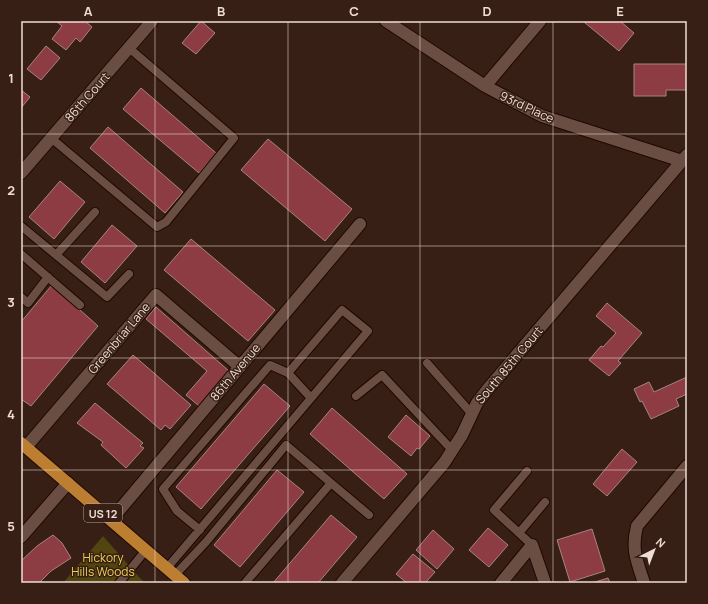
<svg xmlns="http://www.w3.org/2000/svg" width="708" height="604" viewBox="0 0 708 604" font-family="Manrope,sans-serif">
  <style>
    .green { fill: #52450f }
    .building { fill: #8e3c43; stroke: #a68384 }
    .lines { fill: none; stroke-linecap: round; stroke-linejoin: round }
    .lane-casing { stroke: #1e0802; stroke-width: 10 }
    .street-casing { stroke: #1e0802; stroke-width: 14 }
    .primary-casing { stroke: #1e0802; stroke-width: 14 }
    .lane { stroke: #6a4e43; stroke-width: 8 }
    .street { stroke: #6a4e43; stroke-width: 12 }
    .primary { stroke: #bc7f32; stroke-width: 12 }
    .grid { fill: none; stroke: #eeddd6; stroke-width: 1; stroke-opacity: 0.55 }
    .labels { text-anchor: middle; dominant-baseline: central; stroke-width: 3; stroke-linejoin: round; paint-order: stroke }
    .shield { fill: #371f15; stroke: #b7a49c; stroke-width: 1 }
    .shield-label { font-size: 11px; font-weight: bold; fill: #eeddd6 }
    .street-label { font-size: 12px; fill: #eeddd6; stroke: #371f15 }
    .park-label { font-size: 12px; fill: #edd157; stroke: #371f15 }
    .neatline { fill: none; stroke: #eeddd6; stroke-width: 1.5 }
    .grid-label { font-size: 13px; text-anchor: middle; font-weight: bold; fill: #eeddd6 }
  </style>
  <rect width="100%" height="100%" fill="#371f15"/>
  <!-- green -->
  <path class="green" d="M103 536 138 576 145 583H63Z"/>
  <!-- building -->
  <path class="building" d="M56 21H85L92 27 80 42 76 38 66 50 52 39 62 26Z
    M201 21 215 33 196 54 182 43Z
    M585 21H620L634 33 619 51 584 22Z
    M46 46 60 58 41 80 27 69Z
    M634 64H687V90H666V96H634Z
    M141 88 216 153 199 173 123 109Z
    M21 90 30 97 21 108Z
    M108 127 183 192 165 213 90 148Z
    M268 139 352 209 325 241 241 170Z
    M60 181 85 202 54 239 29 217Z
    M112 225 137 246 105 283 81 262Z
    M191 239 275 310 248 341 164 270Z
    M52 285 98 326 31 406 21 399V322Z
    M607 303 642 333 618 361 621 363 609 376 589 360 601 346 603 347 616 333 596 316Z
    M156 307 229 371 199 406 186 395 207 371 146 319Z
    M133 355 191 405 170 429 165 425 161 430 107 384Z
    M687 377V394L676 399 679 406 651 419 642 401 640 402 634 389 649 382 654 392Z
    M264 384 290 406 201 509 176 487Z
    M95 403 143 443 140 446 144 448 126 468 101 445 103 442 77 423Z
    M332 408 407 474 384 499 310 434Z
    M406 415 430 436 419 449 417 448 411 456 388 437Z
    M622 449 637 462 607 496 593 484Z
    M277 470 304 492 240 567 214 545Z
    M331 515 357 537 318 583H273Z
    M488 528 508 545 489 567 469 550Z
    M592 529 605 571 570 582 557 540Z
    M433 530 454 549 437 569 416 550Z
    M53 535 62 543 71 558 51 571 39 583H21V561L37 546Z
    M413 554 435 572 425 583H407L396 574Z
    M608 578 610 583H592Z"/>
  <g class="lines">
    <defs>
      <path id="lane" d="M51 138 157 227 166 222 234 138 129 48
        M21 226 107 297 129 274
        M21 254 80 305
        M56 255 95 212
        M21 297 28 303 48 277
        M427 363 471 413
        M356 396 382 375 453 451
        M527 471 494 510 532 545
        M331 483 369 515
        M200 530 177 511 163 489 270 365 288 373 311 398
        M519 533 545 502
        M167 568 368 331 342 310 288 373
        M175 575 206 542 286 445 331 483 245 583
        M119 583 146 550"/>
      <path id="street" d="M386 21 485 86 542 116 682 161
        M485 86 540 21
        M21 173 152 21
        M26 447 156 295 240 367
        M111 520 360 224
        M21 537 68 483
        M342 583 444 463 462 435 477 403 487 390 687 155
        M501 583 532 545 545 583
        M644 583C637 561 631 550 637 526L687 466"/>
      <path id="primary" d="M21 443 184 583"/>
    </defs>
    <!-- lane casing -->
    <use href="#lane" class="lane-casing"/>
    <!-- street casing -->
    <use href="#street" class="street-casing"/>
    <!-- primary casing -->
    <use href="#primary" class="primary-casing"/>
    <!-- lane -->
    <use href="#lane" class="lane"/>
    <!-- street -->
    <use href="#street" class="street"/>
    <!-- primary -->
    <use href="#primary" class="primary"/>
  </g>
  <!-- grid -->
  <path class="grid" d="M155 21V583M288 21V583M420 21V583M553 21V583M21 134H687M21 246H687M21 358H687M21 470H687"/>
  <g class="labels">
    <!-- shield labels -->
    <rect class="shield" x="84" y="504" width="38" height="18" rx="3"/>
    <g class="shield-label">
      <text x="103" y="513">US 12</text>
    </g>
    <!-- street labels -->
    <g class="street-label">
      <text transform="translate(87 97) rotate(-49)">86th Court</text>
      <text transform="translate(527 107) rotate(25)">93rd Place</text>
      <text transform="translate(119 338) rotate(-50)">Greenbriar Lane</text>
      <text transform="translate(509 365) rotate(-50)">South 85th Court</text>
      <text transform="translate(235 372) rotate(-50)">86th Avenue</text>
    </g>
    <!-- park labels -->
    <g class="park-label">
      <text x="103" y="557">Hickory<tspan x="103" dy="14">Hills Woods</tspan></text>
    </g>
  </g>
  <!-- border -->
  <rect width="708" height="604" fill="none" stroke="#371f15" stroke-width="44"/>
  <!-- north arrow -->
  <g transform="translate(654 550) rotate(42)" stroke="#371f15" stroke-width="3" paint-order="stroke">
  <path d="M0-3L7 15L0 10L-7 15Z" fill="#eeddd6"/>
  <text y="-6" font-size="11" font-weight="bold" text-anchor="middle" fill="#eeddd6">N</text>
  </g>
  <rect x="22" y="22" width="664" height="560" class="neatline"/>
  <g class="grid-label">
    <text x="88" y="16">A</text>
    <text x="221" y="16">B</text>
    <text x="354" y="16">C</text>
    <text x="487" y="16">D</text>
    <text x="620" y="16">E</text>
    <text x="11" y="83">1</text>
    <text x="11" y="195">2</text>
    <text x="11" y="307">3</text>
    <text x="11" y="419">4</text>
    <text x="11" y="531">5</text>
  </g>
</svg>
